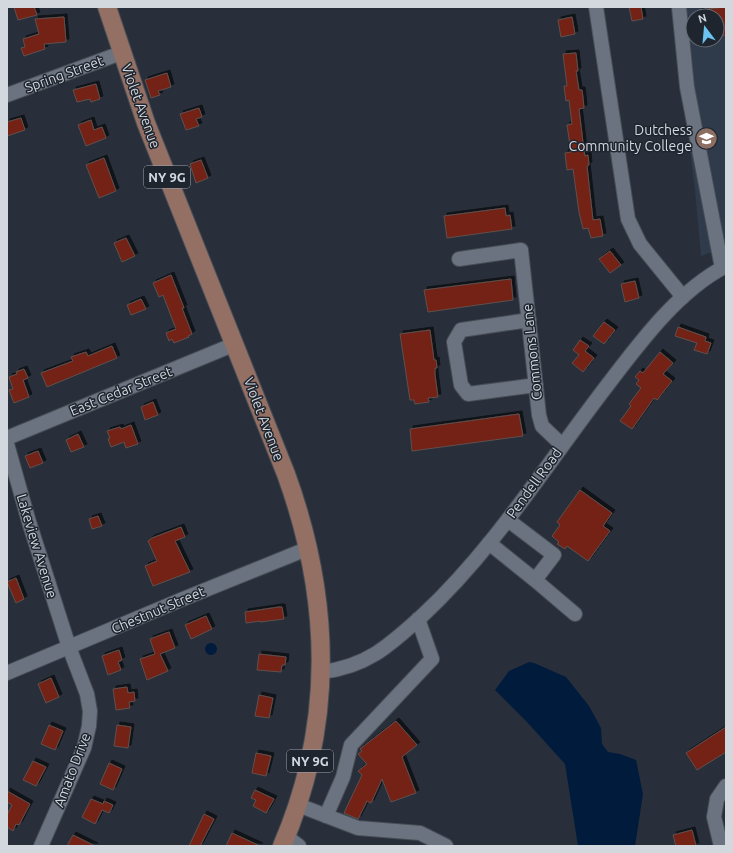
<svg xmlns="http://www.w3.org/2000/svg" width="733" height="853" viewBox="0 0 733 853" font-family="Ubuntu,sans-serif">
  <style>
    .built { fill: #2f3a4a; fill-rule: evenodd }
    .water { fill: #011b3d }
    .building { fill: #742014; stroke: #60504d; filter: url(#shadow) }
    .lines { fill: none; stroke-linecap: round; stroke-linejoin: round }
    .minor-casing { stroke: #474d56; stroke-width: 16 }
    .major-casing { stroke: #474d56; stroke-width: 20 }
    .minor { stroke: #6a737f; stroke-width: 14 }
    .major { stroke: #947064; stroke-width: 18 }
    .labels { text-anchor: middle; dominant-baseline: central; stroke-width: 3; stroke-linejoin: round; paint-order: stroke }
    .shield { fill: #1e252f; stroke: #9da2aa; stroke-width: 1 }
    .shield-label { font-size: 13px; font-weight: bold; fill: #d3d7de }
    .street-label { font-size: 14px; fill: #d3d7de; stroke: #1e252f }
    .poi-label { font-size: 14px; fill: #d3d7de; stroke: #1e252f; text-anchor: end }
  </style>
  <defs>
    <filter id="shadow"><feDropShadow dx="3" dy="-3" stdDeviation="0" flood-color="#0009"/></filter>
  </defs>
  <rect width="100%" height="100%" fill="#282f3a"/>
  <!-- built -->
  <path class="built" d="M672 7H726V247L701 256 695 190ZM693 16H717V40H693Z"/>
  <!-- water -->
  <path class="water" d="M205 649a6 6 0 1 1 12 0a6 6 0 1 1-12 0Z
    M529 662 534 663 566 677 589 706 601 728 602 744 608 752 620 754 636 760 643 794 635 846H578L565 764 527 722 495 690 509 671Z"/>
  <!-- building -->
  <path class="building" d="M14 7H34L37 15 18 20Z
    M629 7H641L643 19 632 21Z
    M726 7V35L717 36V16H699V10Z
    M64 17 66 42 44 44 45 49 24 56 21 48 25 47 23 39 39 34 35 19Z
    M572 17 575 34 561 37 558 20Z
    M576 53 578 71H576L579 90H582L583 98 584 108 579 109 584 151 585 156 588 155 589 165 587 166 593 220 600 219 603 236 591 238 588 228 583 229 579 212 573 169 567 170 565 153 571 152 567 125 572 124 569 100 566 101 564 86H567L563 54Z
    M167 73 171 87 158 91 160 95 151 98 145 80Z
    M96 84 100 99 91 102 90 99 77 102 73 90Z
    M199 108 202 117 196 119 199 126 186 130 180 114Z
    M21 118 25 130 7 136V122Z
    M91 120 94 130 102 127 106 138 86 146 78 125Z
    M104 158 116 191 99 198 86 165Z
    M201 160 208 178 196 183 190 164Z
    M505 208 506 216 510 215 512 229 447 238 444 216Z
    M126 238 135 256 122 262 114 243Z
    M610 251 621 265 610 273 599 259Z
    M171 275 184 308H182L192 334 188 336 189 337 174 343 172 339 169 341 166 333 176 329 163 295 159 297 153 283Z
    M511 279 513 300 428 312 424 290Z
    M635 281 639 298 625 302 621 284Z
    M141 299 146 309 131 315 127 305Z
    M604 322 615 330 604 344 593 336Z
    M678 327 706 337 705 341 711 343 707 354 694 350 697 343 675 336Z
    M430 330 434 360H436L437 368H435V375L438 397 428 398 429 402 415 404 414 400H410L400 334Z
    M580 340 589 346 585 351 594 358 583 372 572 363 579 355 573 350Z
    M112 346 117 358 47 387 41 373 73 361 71 357 86 352 88 356Z
    M660 352 673 363 663 374 672 381 657 400 654 398 632 429 620 421 631 406 629 404 641 388 636 384 639 380 635 377 640 371 643 373Z
    M24 369 28 378 23 380 29 397 14 403 9 390 13 389 9 377 17 374 16 372Z
    M153 402 158 415 145 420 141 407Z
    M519 414 523 436 412 451 410 429Z
    M131 425 138 444 126 448 124 442 111 447 108 439 110 438 107 431 120 427 121 429Z
    M78 434 84 447 71 452 66 440Z
    M38 451 43 463 30 468 25 456Z
    M580 490 612 513 603 526 610 531 588 561 567 546 565 549 557 544 559 542 552 536 560 525 557 522Z
    M98 516 102 526 92 529 89 519Z
    M181 527 185 537 175 541 190 572 153 586 145 566 157 561 148 541 152 538Z
    M16 578 24 599 16 603 7 582Z
    M279 607H282L284 619 260 622V621L246 623 245 612Z
    M206 616 212 629 191 639 185 625Z
    M169 632 175 648 160 654 168 671 147 680 140 659 155 654 150 639Z
    M119 650 122 660 118 662 121 670 108 675 102 656Z
    M259 654 286 657 285 665H282L281 672 257 670Z
    M51 678 59 697 46 703 38 684Z
    M127 687 128 693 134 692 135 701 129 702 130 708 116 710 113 689Z
    M259 695 273 698 269 718 255 716Z
    M396 721 417 745 402 757 416 793 391 802 382 779 371 803 367 801 358 819 344 813 362 775 358 771 367 764 358 754 362 751 360 749Z
    M49 725 63 731 55 750 41 744Z
    M117 725 131 727 128 748 114 746Z
    M726 727V752L697 770 686 753Z
    M256 753 271 756 266 776 252 773Z
    M33 761 46 767 36 786 23 780Z
    M109 763 122 769 113 790 100 784Z
    M255 790 274 799 266 813 253 806 256 800 251 798Z
    M7 791 30 804 19 825 16 824 13 831 7 827V815L12 805 7 802Z
    M91 799 103 804 104 801 113 805 109 813 102 810 95 824 82 817Z
    M204 814 214 819 200 846H189Z
    M692 830 696 846H676L673 835Z
    M232 833 260 846H226Z
    M73 835 95 846H67Z"/>
  <g class="lines">
    <defs>
      <path id="minor" d="M596 7 628 219 640 244 683 297
        M679 7 687 87 722 268
        M7 95 121 53
        M459 259 521 250 539 415 542 426 562 445
        M529 320 461 330 454 342 461 385 468 394 536 385
        M7 438 235 344
        M7 444 29 522 69 647 87 694 90 711 89 726 84 748 41 846
        M489 543 535 580 554 555 508 520
        M535 580 575 614
        M321 672C366 667 389 646 422 616 495 548 548 462 609 383 641 341 679 290 726 266
        M7 673 183 599 309 548
        M298 805 358 828 420 833 446 846
        M326 816 343 777 351 745 432 659 418 619
        M286 836 299 846
        M721 846 714 817 717 799 726 786"/>
      <path id="major" d="M107 7 146 123 286 474C331 598 335 723 282 846"/>
    </defs>
    <!-- minor casing -->
    <use href="#minor" class="minor-casing"/>
    <!-- major casing -->
    <use href="#major" class="major-casing"/>
    <!-- minor -->
    <use href="#minor" class="minor"/>
    <!-- major -->
    <use href="#major" class="major"/>
  </g>
  <!-- icons -->
  <defs>
    <symbol id="university-disc" viewBox="-11 -11 22 22"><circle r="9.5" fill="#8d6e63" stroke="#1e252f"/><path d="M0-5L7-2L0 1L-7-2ZM-4 1L0 2.5L4 1V4Q0 6-4 4Z" fill="#fff"/></symbol>
  </defs>
  <g fill-rule="evenodd">
    <use href="#university-disc" x="694" y="126" width="25" height="25"/>
  </g>
  <g class="labels">
    <!-- shield labels -->
    <g class="shield">
      <rect x="144" y="166" width="46" height="22" rx="3"/>
      <rect x="287" y="750" width="46" height="22" rx="3"/>
    </g>
    <g class="shield-label">
      <text x="167" y="177">NY 9G</text>
      <text x="310" y="761">NY 9G</text>
    </g>
    <!-- street labels -->
    <g class="street-label">
      <text transform="translate(64 74) rotate(-20)">Spring Street</text>
      <text transform="translate(141 106) rotate(70)">Violet Avenue</text>
      <text transform="translate(532 352) rotate(-96)">Commons Lane</text>
      <text transform="translate(121 391) rotate(-22)">East Cedar Street</text>
      <text transform="translate(264 419) rotate(69)">Violet Avenue</text>
      <text transform="translate(534 483) rotate(-54)">Pendell Road</text>
      <text transform="translate(37 546) rotate(73)">Lakeview Avenue</text>
      <text transform="translate(158 610) rotate(-23)">Chestnut Street</text>
      <text transform="translate(72 770) rotate(-69)">Amato Drive</text>
    </g>
    <!-- poi labels -->
    <g class="poi-label">
      <text x="692" y="130">Dutchess<tspan x="692" dy="16">Community College</tspan></text>
    </g>
  </g>
  <!-- border -->
  <rect width="733" height="853" fill="none" stroke="#d3d7de" stroke-width="16"/>
  <!-- north arrow -->
  <g transform="translate(705 28) rotate(344)"><circle r="19" fill="#1e252f" stroke="#666c75"/>
  <path d="M0-3L7 15L0 10L-7 15Z" fill="#6ac3f1"/>
  <text y="-6" font-size="11" font-weight="bold" text-anchor="middle" fill="#d3d7de">N</text>
  </g>
</svg>
